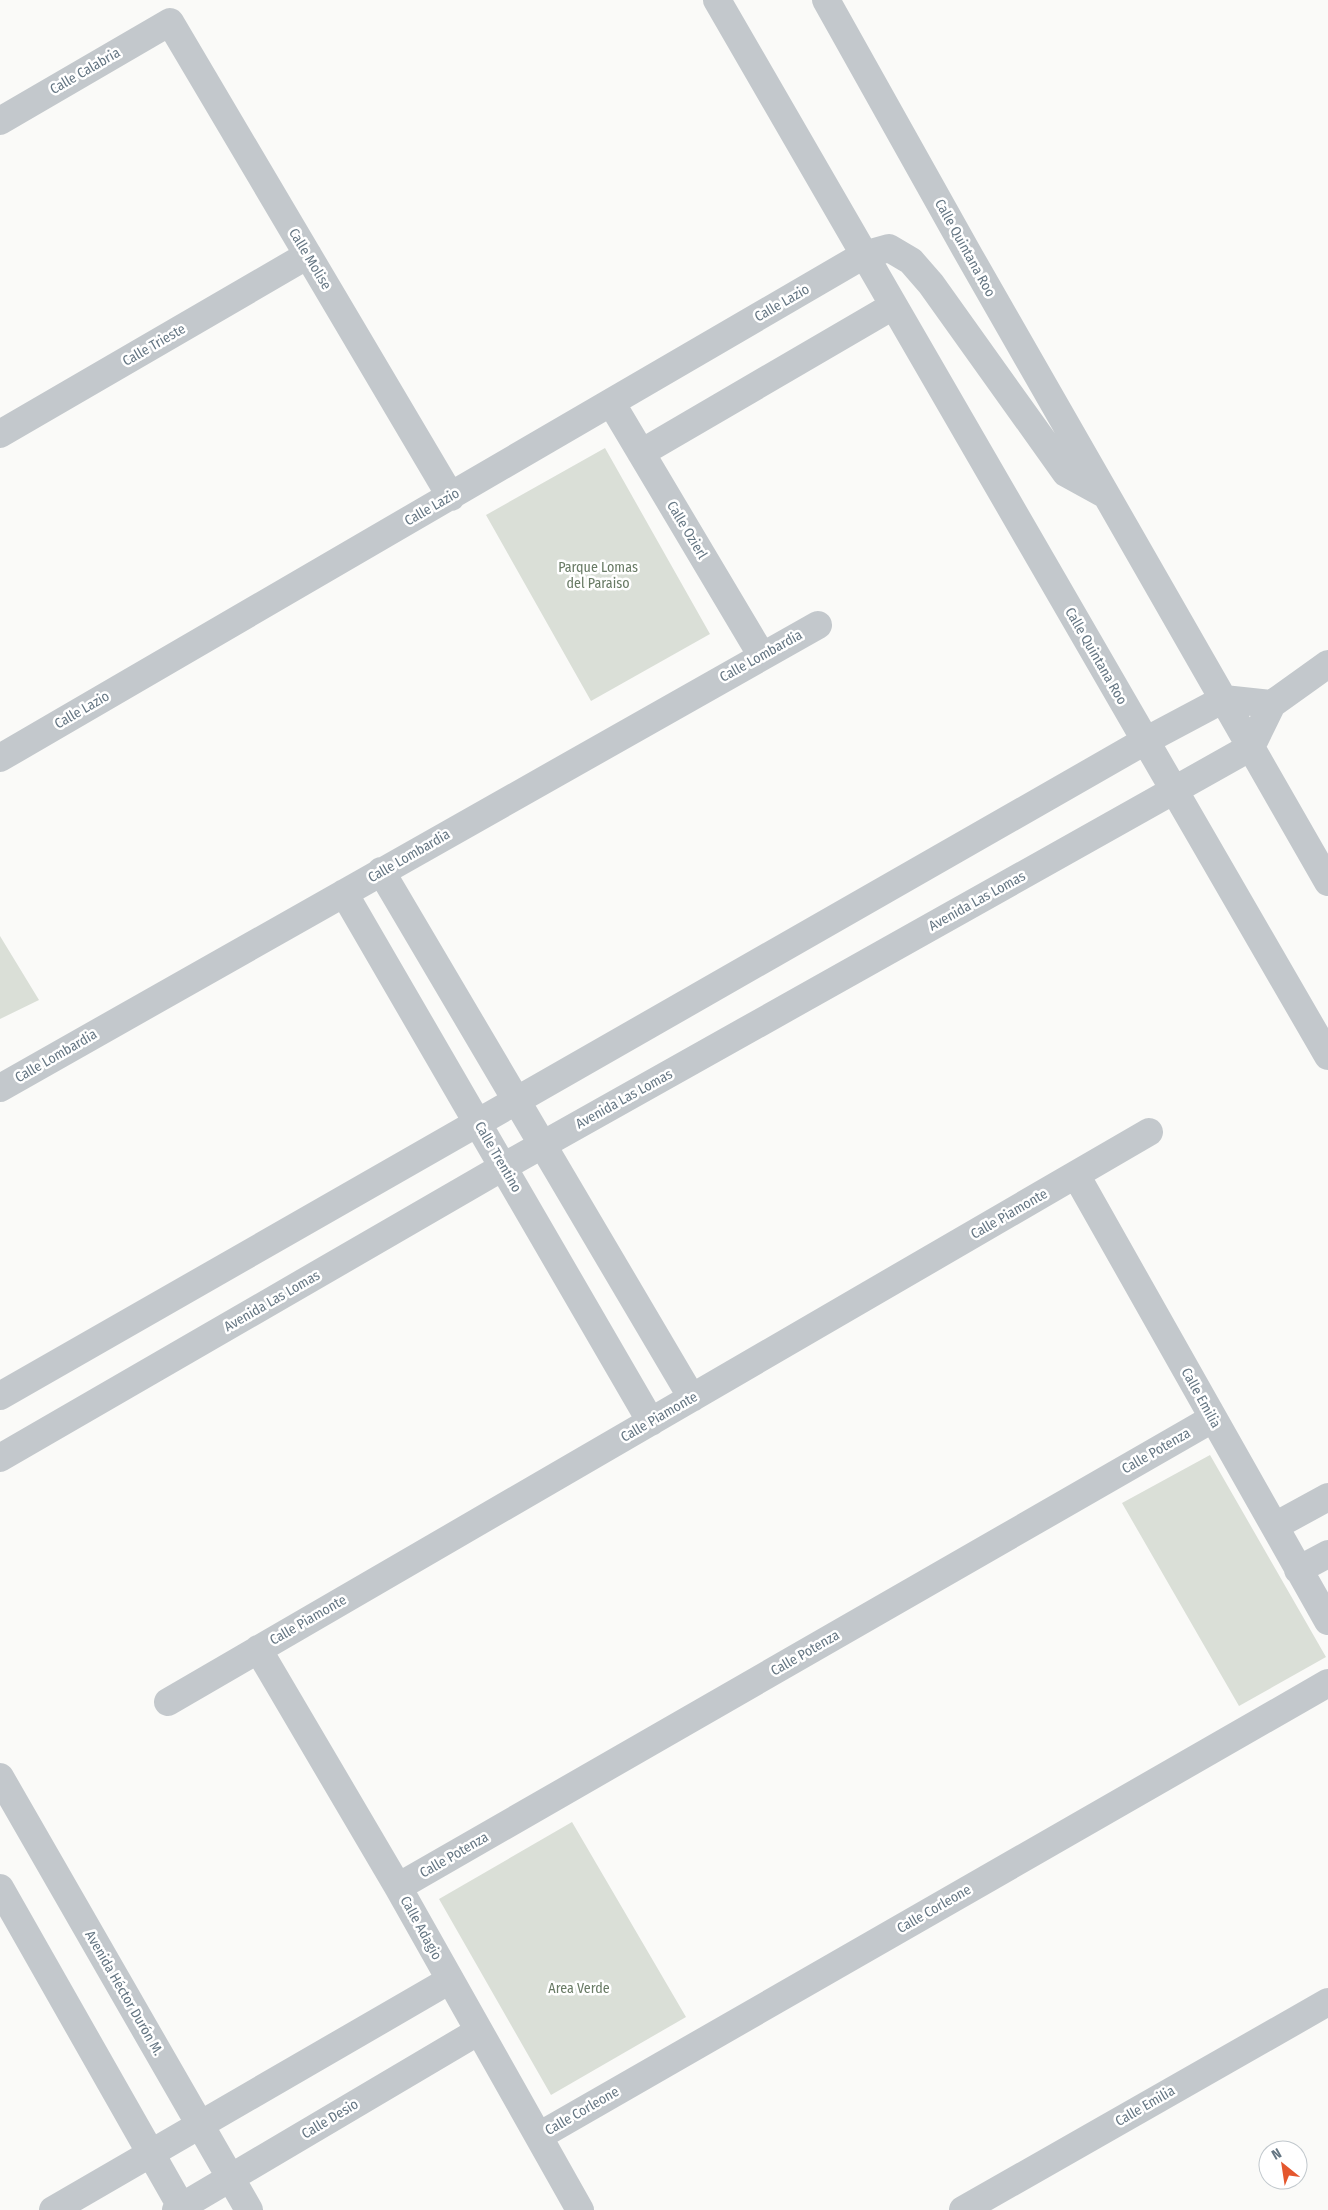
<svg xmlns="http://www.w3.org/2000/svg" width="1328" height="2210" viewBox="0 0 1328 2210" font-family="'Fira Sans Condensed',sans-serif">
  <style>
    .green { fill: #dadfd7 }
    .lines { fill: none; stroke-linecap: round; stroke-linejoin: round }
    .minor { stroke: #c3c8cc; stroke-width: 28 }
    .labels { text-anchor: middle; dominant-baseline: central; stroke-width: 5; stroke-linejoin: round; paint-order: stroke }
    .street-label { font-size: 14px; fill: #657683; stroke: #fff }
    .park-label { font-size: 14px; fill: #687a64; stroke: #fff }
  </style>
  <rect width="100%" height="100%" fill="#fafaf8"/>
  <!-- green -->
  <path class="green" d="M605 448 710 634 591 701 486 515Z
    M0 936 39 1000 0 1019Z
    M1210 1455 1326 1657 1239 1706 1122 1503Z
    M572 1822 686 2017 551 2095 439 1899Z"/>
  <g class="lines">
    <!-- minor -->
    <path class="minor" d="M717 0 1328 1056
      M826 0 970 257 1328 882
      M0 121 170 22 451 497
      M612 404 762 656
      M0 434 308 255
      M641 453 893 306
      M0 758 864 255 889 248 911 261 931 284 1066 473 1106 495
      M381 871 692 1398
      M344 893 651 1422
      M0 1088 818 625
      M1076 1175 1328 1621
      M0 1396 1145 741 1224 699 1272 704
      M0 1458 503 1167 1251 747 1272 704 1328 664
      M1275 1526 1328 1497
      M1298 1570 1328 1554
      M258 1649 398 1887 580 2210
      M168 1702 1149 1132
      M0 1777 249 2210
      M398 1887 1212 1419
      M0 1888 183 2210
      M539 2136 1328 1683
      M53 2210 450 1980
      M176 2210 479 2031
      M963 2210 1328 2002"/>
  </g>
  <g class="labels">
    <!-- street labels -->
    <g class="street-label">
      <text transform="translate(85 71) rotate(-30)">Calle Calabria</text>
      <text transform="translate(965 248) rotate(61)">Calle Quintana Roo</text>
      <text transform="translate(310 259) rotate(59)">Calle Molise</text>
      <text transform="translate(782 303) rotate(-30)">Calle Lazio</text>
      <text transform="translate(154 345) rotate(-30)">Calle Trieste</text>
      <text transform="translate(432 507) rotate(-30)">Calle Lazio</text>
      <text transform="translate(687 530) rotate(59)">Calle Ozierl</text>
      <text transform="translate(761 656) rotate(-29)">Calle Lombardia</text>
      <text transform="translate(1096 656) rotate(60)">Calle Quintana Roo</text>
      <text transform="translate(82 710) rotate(-30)">Calle Lazio</text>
      <text transform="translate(409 856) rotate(-30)">Calle Lombardia</text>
      <text transform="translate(977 901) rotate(-29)">Avenida Las Lomas</text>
      <text transform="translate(56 1056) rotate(-30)">Calle Lombardia</text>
      <text transform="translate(624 1099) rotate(-29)">Avenida Las Lomas</text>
      <text transform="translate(498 1157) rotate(60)">Calle Trentino</text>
      <text transform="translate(1009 1214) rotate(-30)">Calle Piamonte</text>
      <text transform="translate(272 1301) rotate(-30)">Avenida Las Lomas</text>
      <text transform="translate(1201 1398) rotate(61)">Calle Emilia</text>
      <text transform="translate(659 1417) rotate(-30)">Calle Piamonte</text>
      <text transform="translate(1156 1451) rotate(-30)">Calle Potenza</text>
      <text transform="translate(308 1620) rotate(-30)">Calle Piamonte</text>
      <text transform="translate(805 1653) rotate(-30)">Calle Potenza</text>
      <text transform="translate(454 1855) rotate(-30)">Calle Potenza</text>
      <text transform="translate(934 1909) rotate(-30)">Calle Corleone</text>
      <text transform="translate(421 1928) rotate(61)">Calle Adagio</text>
      <text transform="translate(124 1993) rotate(60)">Avenida Héctor Durón M.</text>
      <text transform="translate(1145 2106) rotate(-30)">Calle Emilia</text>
      <text transform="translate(582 2111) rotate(-30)">Calle Corleone</text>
      <text transform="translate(330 2119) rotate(-31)">Calle Desio</text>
    </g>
    <!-- park labels -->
    <g class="park-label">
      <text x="598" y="567">Parque Lomas<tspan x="598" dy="16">del Paraiso</tspan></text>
      <text x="579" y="1988">Area Verde</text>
    </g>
  </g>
  <!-- north arrow -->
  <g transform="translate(1283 2165) rotate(330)"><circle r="24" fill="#ffffff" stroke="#c1c8cd"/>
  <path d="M0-4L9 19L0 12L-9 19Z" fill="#e4572e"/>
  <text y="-8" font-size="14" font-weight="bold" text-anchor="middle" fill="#657683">N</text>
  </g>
</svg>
